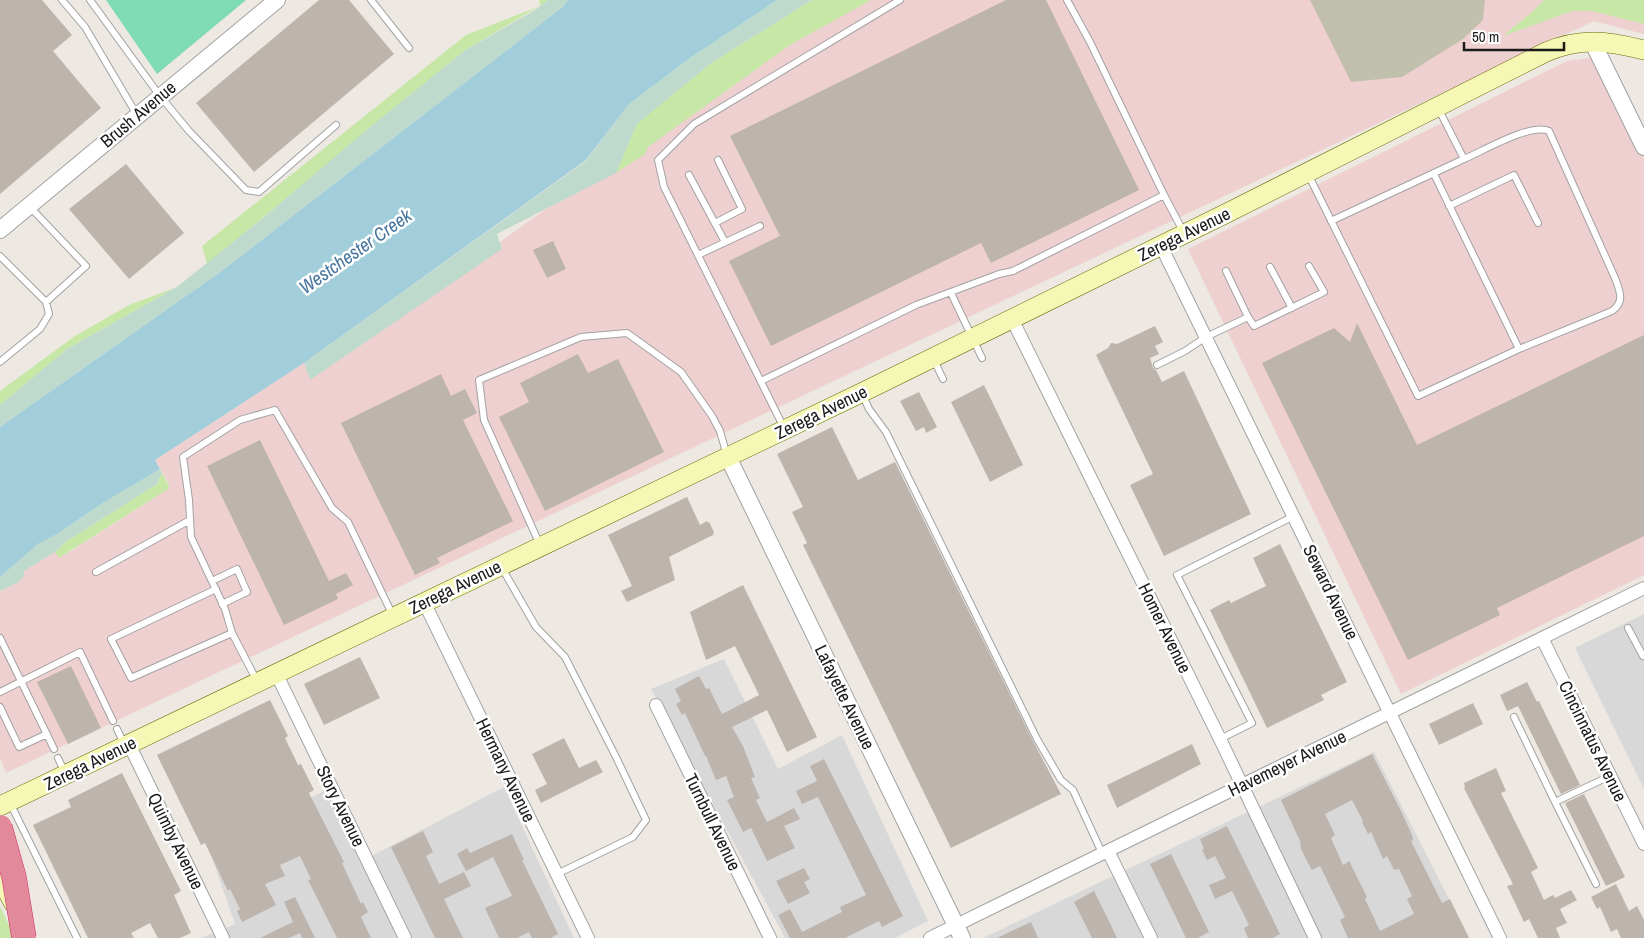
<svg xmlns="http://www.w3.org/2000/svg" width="1644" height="938" viewBox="0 0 1644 938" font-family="'Archivo Narrow',sans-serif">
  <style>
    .residential { fill: #d9d8d8 }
    .commercial { fill: #eed0d0 }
    .construction { fill: #c1c0ad }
    .grass { fill: #c7e7a7 }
    .wetland { fill: #bedacd }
    .pitch { fill: #7fdbb6 }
    .water { fill: #a1ceda }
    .building { fill: #bdb4ad; fill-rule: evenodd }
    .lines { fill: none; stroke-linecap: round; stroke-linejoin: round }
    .service-casing { stroke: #a2a2a2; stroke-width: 8 }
    .minor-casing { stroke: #a2a2a2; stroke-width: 14 }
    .tertiary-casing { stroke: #a2a2a2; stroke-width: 18 }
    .secondary-casing { stroke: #646d07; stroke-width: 20 }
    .service { stroke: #fff; stroke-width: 6 }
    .minor { stroke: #fff; stroke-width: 12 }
    .tertiary { stroke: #fff; stroke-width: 16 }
    .secondary { stroke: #f5f7b4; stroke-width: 19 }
    .motorway-bridge-casing { stroke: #d12765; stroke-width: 25; stroke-linecap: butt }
    .motorway-bridge { stroke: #e3899c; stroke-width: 24 }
    .labels { text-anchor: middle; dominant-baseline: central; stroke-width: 5; stroke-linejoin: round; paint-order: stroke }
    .street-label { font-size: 18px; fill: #1b1b1b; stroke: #fff }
    .water-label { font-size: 19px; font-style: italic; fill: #4876a0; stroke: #fff }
  </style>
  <rect width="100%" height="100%" fill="#ede8e1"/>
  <!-- residential -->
  <path class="residential" d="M1644 614V789L1575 648Z
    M724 659 778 769 842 735 928 921 895 938H785L651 689Z
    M1374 752 1469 938H983Z
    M504 787 574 938H201L235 924 210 852 326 790 360 862Z"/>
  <!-- commercial -->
  <path class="commercial" d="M834 0H1644V34L1594 21 6 773 0 758V591L17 583 24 571 55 552 60 558 168 489V482L155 460 304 363 311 379Z
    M1595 57 1644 159V575L1401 694 1188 249 1567 61Z"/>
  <!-- construction -->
  <path class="construction" d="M1310 0H1485L1483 20 1463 39 1402 77 1351 82Z"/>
  <!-- grass -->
  <path class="grass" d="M539 0H548V1L464 51 207 264 202 246 466 35 540 6Z
    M812 0H871L790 45 648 147 645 154 616 173 636 124 710 64Z
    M1544 0H1644V24L1592 11H1572L1503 36 1532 12Z
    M177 287 67 349 0 405V391L75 336 129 305Z
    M162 473 169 485 168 489 59 558 55 552 67 541 157 484Z
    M0 906 15 938H0Z"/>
  <!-- wetland -->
  <path class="wetland" d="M548 0H568L564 6 223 270 0 427V405L67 349 177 287 263 218 364 132 464 51 535 10Z
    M777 0H812L710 64 637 124 616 173 497 234 502 249 310 380 304 363 586 161 629 104 690 58Z
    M160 469 162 473 157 484 67 541 55 552 24 571V576L17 583 0 591V577L38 544 57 534 101 504Z"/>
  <!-- pitch -->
  <path class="pitch" d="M106 0H246L157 74Z"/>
  <!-- water -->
  <path class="water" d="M568 0H777L690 58 629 104 586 160 304 363 155 460 160 469 101 504 57 534 38 544 0 577V427L223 270 564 6Z"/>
  <!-- building -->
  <path class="building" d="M0 0H42L72 35 53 51 101 108 0 194Z
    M319 0H349L394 54 254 172 196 103Z
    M1006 0H1046L1139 190 991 263 981 243 771 346 729 261 780 236 730 136Z
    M126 164 184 233 129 279 69 209Z
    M553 241 566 269 547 278 533 250Z
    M1357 323 1417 445 1644 335V536L1497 608 1500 615 1408 660 1262 363 1334 328 1350 342Z
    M1155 326 1163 342 1155 346 1159 354 1150 358 1153 368 1156 370 1162 382 1184 371 1251 514 1164 556 1130 485 1153 474 1096 355 1108 348 1111 343 1117 344Z
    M578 354 588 373 618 359 664 452 545 511 499 417 529 402 520 383Z
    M441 374 451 396 465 389 477 413 463 420 513 521 437 558 440 563 415 575 341 423Z
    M984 385 1023 465 990 482 951 402Z
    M919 392 937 427 926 433 924 427 916 431 900 401Z
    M832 427 858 480 895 462 1033 741 1061 794 951 848 803 545 807 543 792 512 803 507 777 454Z
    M260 440 329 581 346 573 353 585 336 594 338 599 284 625 207 466Z
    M687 497 700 525 707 521 708 523 709 522 714 532 713 535 669 557 675 580 627 602 621 591 632 586 608 535Z
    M1280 544 1347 682 1321 695 1324 700 1267 728 1210 610 1229 600 1231 603 1266 586 1253 558Z
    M743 585 817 737 787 752 767 710 732 727 743 746 755 777 751 778 760 798 756 800 767 822 794 808 800 819 784 826 795 848 767 861 751 828 743 832 727 800 734 797 726 776 716 780 706 756H705L685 713 682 715 676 704 681 701 675 689 699 676 706 689 709 688 722 714 759 695 735 646 706 660 690 612Z
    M360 657 380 698 324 725 304 684Z
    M71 666 101 728 68 744 37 682Z
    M1527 682 1537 702 1539 701 1580 785 1561 794 1518 706 1507 711 1500 695Z
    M270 700 288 736 285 738 298 765 301 764 314 790 309 793 344 862 342 863 361 904 363 902 368 912 361 917 371 938H337L308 880 311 879 300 856 280 865 285 876 265 884 276 905 242 922 237 911 240 909 230 889 228 891 205 843 201 845 157 755Z
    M1473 703 1483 724 1439 745 1429 724Z
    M564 738 579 768 596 760 603 772 541 803 535 790 547 784 532 754Z
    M1192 744 1201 764 1117 808 1107 785Z
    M1372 754 1401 811 1412 835 1413 840 1411 841 1442 903 1450 899 1469 938H1348L1340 920 1345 917 1320 866 1312 870 1308 863 1301 849 1300 841 1281 800ZM1352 800 1363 821 1362 822 1368 834 1371 832 1383 859 1387 856 1394 870 1399 869 1412 896 1407 899 1414 914 1380 931 1365 899 1367 897 1351 865 1350 861 1343 865 1331 838 1335 835 1325 814Z
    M824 759 903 916 882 927 879 921 845 938H790L778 915 790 909 802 932 842 912 840 907 866 895 818 797 802 804 796 791 817 781 810 766Z
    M1496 768 1506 791 1501 793 1538 868 1531 872 1544 900 1553 895 1555 898 1571 890 1577 900 1560 909 1567 923 1556 928 1560 938H1538L1529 919 1524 922 1507 886 1513 884 1464 788 1465 787 1464 783Z
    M122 773 181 891 174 895 191 933 180 938H158L150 923 131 933 134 938H88L33 825 71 807 68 800Z
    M1584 794 1625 877 1606 886 1565 803Z
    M1227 826 1280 934 1273 938H1248L1244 928 1249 925 1232 891 1215 899 1209 885 1226 878 1215 856 1207 860 1202 850 1204 849 1200 839Z
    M423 831 433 852 426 856 439 884 464 872 471 886 444 899 463 938H435L391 847Z
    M512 834 524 860H522L558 934 551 938H532L529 932 517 938H499L485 908 512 896 493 857 466 871 457 854 467 848 470 853Z
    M1171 854 1209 932 1198 938H1186L1150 864Z
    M804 868 810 879 804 882 810 893 788 904 776 881Z
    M1616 884 1629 911 1637 906 1644 920V938H1621L1617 929 1611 932 1600 907 1597 909 1591 897Z
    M1094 891 1108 919 1117 938H1092L1074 902Z
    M295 897 315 938H302L300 933 289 938H260L293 922 284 902Z
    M1031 922 1038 938H997Z"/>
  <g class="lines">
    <defs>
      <path id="service" d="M62 0 85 27 137 115
        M90 0 160 96 189 131 246 190 259 192 336 125
        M371 0 409 48
        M1067 0 1090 42 1164 195 1184 233
        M1308 174 1418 396 1519 349 1612 311C1625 302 1620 291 1615 278L1549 131C1530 123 1483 151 1464 159
        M1434 174 1519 349
        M689 175 725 242
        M29 206 86 266 46 302
        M1449 206 1514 175 1538 223
        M1331 221 1464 159 1438 108
        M715 223 742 209 718 160
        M698 255 760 226
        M0 256 46 302 49 314 40 329 0 362
        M1270 267 1292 308
        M951 293 982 358
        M1248 317 1254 326 1324 292 1309 266
        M933 358 943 379
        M1157 365 1185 351 1206 337 1248 317 1226 271
        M761 381 916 305 999 274 1013 271 1164 195
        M862 394 869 409 886 432 1037 739 1061 780 1073 790 1102 853
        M784 428 664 187 658 160 694 124 900 0
        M540 545 484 420 479 380 581 337 627 333 681 372 712 416 720 431 727 456
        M502 568 536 627 565 657 616 757 646 820 633 837 557 874
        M96 572 190 520
        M212 581 237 569 247 592 222 604
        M216 589 111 639 131 678 232 633
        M1628 628 1643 656 1644 655
        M0 638 54 749
        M257 681 232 633 225 609 191 537 189 500 183 457 240 420 275 410 332 508 348 522 393 616
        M0 692 80 652 113 721
        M0 707 19 747 47 734
        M1514 717 1555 802 1610 776
        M117 729 124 744
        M1220 739 1252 723 1177 575 1294 516
        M58 758 65 773
        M1555 802 1596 884
        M10 803 77 938"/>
      <path id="minor" d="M1161 246 1500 938
        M1012 319 1220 739 1315 938
        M424 602 588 938
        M1542 638 1644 844
        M276 673 405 938
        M656 705 770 938
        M129 744 223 938
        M1108 851 1151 938
        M930 938 1644 588"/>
      <path id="tertiary" d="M1592 41 1644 147
        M0 230 277 0
        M728 457 962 938"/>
      <path id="secondary" d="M0 806 861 393 1227 213 1546 52C1581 37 1608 41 1644 50
        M0 877 14 904"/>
    </defs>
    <!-- service casing -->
    <use href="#service" class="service-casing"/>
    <!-- minor casing -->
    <use href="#minor" class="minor-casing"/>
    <!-- tertiary casing -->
    <use href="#tertiary" class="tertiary-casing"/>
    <!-- secondary casing -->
    <use href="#secondary" class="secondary-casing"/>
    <!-- service -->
    <use href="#service" class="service"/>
    <!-- minor -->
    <use href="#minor" class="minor"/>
    <!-- tertiary -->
    <use href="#tertiary" class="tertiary"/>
    <!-- secondary -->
    <use href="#secondary" class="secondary"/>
    <defs>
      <path id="motorway-bridge" d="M0 827 14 877 24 938"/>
    </defs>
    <!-- motorway-bridge casing -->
    <use href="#motorway-bridge" class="motorway-bridge-casing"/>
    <!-- motorway-bridge -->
    <use href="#motorway-bridge" class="motorway-bridge"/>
  </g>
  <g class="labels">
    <!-- street labels -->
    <g class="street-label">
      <text transform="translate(138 114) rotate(-40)">Brush Avenue</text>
      <text transform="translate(1184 234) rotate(-26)">Zerega Avenue</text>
      <text transform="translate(821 412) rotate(-26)">Zerega Avenue</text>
      <text transform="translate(455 587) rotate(-26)">Zerega Avenue</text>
      <text transform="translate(1331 592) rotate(64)">Seward Avenue</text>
      <text transform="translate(1165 628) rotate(64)">Homer Avenue</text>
      <text transform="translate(845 697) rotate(64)">Lafayette Avenue</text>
      <text transform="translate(1593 741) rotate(64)">Cincinnatus Avenue</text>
      <text transform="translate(90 763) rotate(-26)">Zerega Avenue</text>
      <text transform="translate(1287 763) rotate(-26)">Havemeyer Avenue</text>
      <text transform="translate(506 770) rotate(64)">Hermany Avenue</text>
      <text transform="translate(341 806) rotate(64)">Story Avenue</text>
      <text transform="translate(713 822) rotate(64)">Turnbull Avenue</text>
      <text transform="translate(176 841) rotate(64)">Quimby Avenue</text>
    </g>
    <!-- water labels -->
    <g class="water-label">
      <text transform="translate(355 251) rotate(-35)">Westchester Creek</text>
    </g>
  </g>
  <!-- scale -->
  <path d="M1464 42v8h100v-8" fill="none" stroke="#1b1b1b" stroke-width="2.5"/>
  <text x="1472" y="42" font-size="15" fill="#1b1b1b" stroke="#ffffff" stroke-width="4" paint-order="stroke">50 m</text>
</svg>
